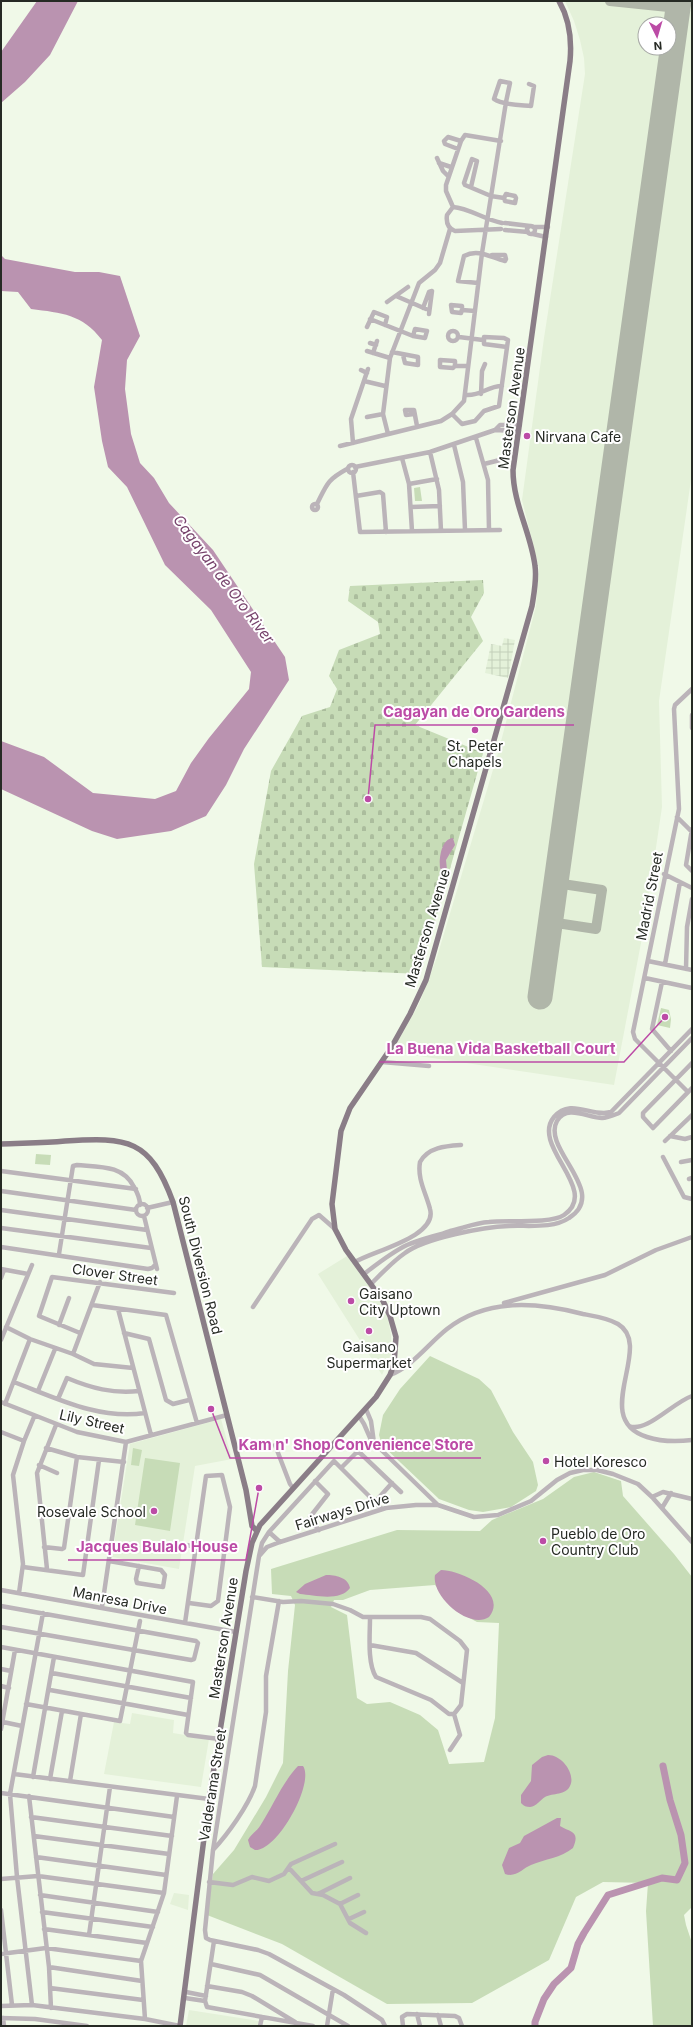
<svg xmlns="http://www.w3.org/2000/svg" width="693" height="2027" viewBox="0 0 693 2027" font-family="Inter,sans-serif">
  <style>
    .built { fill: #e4f1d9; fill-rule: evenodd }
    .industrial { fill: url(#industrial-grid) }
    .grass { fill: #c7dcb7; fill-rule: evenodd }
    .cemetery { fill: url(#cemetery-stones) }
    .water { fill: #ba93b0 }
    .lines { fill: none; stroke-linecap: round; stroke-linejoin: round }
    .river { stroke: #ba93b0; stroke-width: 7 }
    .taxiway { stroke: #b0b6a9; stroke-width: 10 }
    .runway { stroke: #b0b6a9; stroke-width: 25 }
    .minor { stroke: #bbb4b9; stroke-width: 4.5 }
    .major { stroke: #8a7d87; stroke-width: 5.5 }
    .poi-dot { fill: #bc4ba6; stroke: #fff; stroke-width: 1.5 }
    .labels { text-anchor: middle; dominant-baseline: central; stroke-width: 4; stroke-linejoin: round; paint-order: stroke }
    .street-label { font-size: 14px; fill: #262a24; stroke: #fff }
    .poi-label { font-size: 14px; fill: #262a24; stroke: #fff; text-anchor: start }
    .water-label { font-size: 15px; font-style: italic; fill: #77436c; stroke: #fff }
    .leader { fill: none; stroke: #bc4ba6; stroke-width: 1.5 }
    .callout-dot { fill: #bc4ba6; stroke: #fff; stroke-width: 1.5 }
    .callout-label { font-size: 15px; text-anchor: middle; font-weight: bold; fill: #bc4ba6; stroke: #fff; stroke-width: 4; stroke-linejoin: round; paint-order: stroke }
  </style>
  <defs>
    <pattern id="industrial-grid" width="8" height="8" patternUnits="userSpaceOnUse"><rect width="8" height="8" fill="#e4f1d9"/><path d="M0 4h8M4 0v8" fill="none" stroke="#c3cfba"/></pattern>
    <pattern id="cemetery-stones" width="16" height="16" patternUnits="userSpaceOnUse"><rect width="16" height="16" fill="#c7dcb7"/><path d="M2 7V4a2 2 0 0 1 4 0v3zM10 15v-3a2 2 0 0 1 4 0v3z" fill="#abbd9d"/></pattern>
  </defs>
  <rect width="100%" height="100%" fill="#f0f9e8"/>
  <!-- built -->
  <path class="built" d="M565 1H692V473L659 701 662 807 645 922 614 1085 392 1052 419 1004 437 957 498 753 536 606 539 568 522 500 544 338 585 74 584 58 580 40 574 21ZM645 24H669V48H645Z
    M347 1256 379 1300 388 1319 391 1335V1354L382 1375 318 1274Z
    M221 1419 232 1459 195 1466 179 1569 112 1557 130 1444Z
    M132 1713 174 1720 173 1733 209 1739 201 1787 104 1774 114 1722 130 1724Z
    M174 1893 189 1895 188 1910 170 1904Z
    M189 2010 259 2021V2026H186Z"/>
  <!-- industrial -->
  <path class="industrial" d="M504 638 515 640 508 678 485 673 491 644 502 646Z"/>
  <!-- grass -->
  <path class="grass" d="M420 487 422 501H415L414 488Z
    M661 1008 669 1010 671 1019 670 1028 657 1025Z
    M36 1154 51 1155 50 1165 35 1164Z
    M430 1356 479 1379 491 1390 513 1432 533 1462 538 1485 536 1491 511 1507 483 1512 469 1510 439 1499 382 1445 379 1435 383 1415 400 1389Z
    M133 1448 142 1450 139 1466 131 1465Z
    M145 1458 180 1463 170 1531 135 1525Z
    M594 1472 621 1481 623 1496 674 1554 692 1577V1907L684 1915 686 1925 692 1943V2026H653L646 1911 648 1883 603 1882 576 1897 549 1960 472 2003 387 2004 282 1944 207 1915 213 1874 234 1850 266 1797 283 1763 288 1671 295 1605 291 1596 272 1594 271 1569 397 1530 480 1531 492 1520 543 1499 574 1477ZM435 1585 458 1612 477 1622 499 1623 495 1718 484 1762 449 1764 438 1730 420 1715 390 1702 367 1704 357 1698 347 1615 331 1607 334 1600H343L370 1590Z"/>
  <!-- cemetery -->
  <path class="cemetery" d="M483 580 484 593 471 617 483 641 415 725 483 753 420 974 262 967 254 864 271 771 302 716 330 707 337 689 329 676 339 650 380 634 378 622 348 601 350 586Z"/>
  <!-- water -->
  <path class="water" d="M37 1H78L50 55 25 82 1 103V52Z
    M1 255 5 259 75 272H99L120 276 140 336 127 360 125 389 131 434 140 463 154 478 169 503 213 550 285 657 289 680 244 749 226 785 206 816 171 831 117 839 92 831 1 789V741L44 757 93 793 155 799 176 791 191 763 209 738 249 689 251 672 211 610 165 565 127 487 108 467 102 441 94 387 102 340C82 314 62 313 31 309L18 292 1 291Z
    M453 838 455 845 446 860 447 870 444 873 440 868C439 859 441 839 453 838Z
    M441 1570C460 1570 509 1592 489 1617 469 1630 431 1596 435 1575Z
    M326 1575C335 1575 348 1577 350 1588 340 1602 314 1595 300 1594L296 1592 305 1584Z
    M548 1755C562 1755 576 1774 570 1786 566 1795 553 1793 545 1797 540 1800 537 1806 530 1807 526 1807 524 1806 521 1803V1795L531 1781 532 1765 542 1757Z
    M298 1766H303C315 1783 277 1852 255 1850L250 1847 248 1840C251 1834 257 1831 260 1826 273 1806 282 1783 298 1766Z
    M557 1818H561L560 1826C572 1833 580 1831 573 1848 561 1858 545 1859 531 1865 523 1868 516 1878 505 1874L502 1865 509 1848 520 1843 524 1836Z"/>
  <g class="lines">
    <!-- river -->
    <path class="river" d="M535 2026V2022L544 1999 554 1984 571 1968 578 1944 584 1933 608 1895 662 1878 677 1880 685 1863 681 1835 670 1800 663 1766"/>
    <!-- taxiway -->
    <path class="taxiway" d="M610 1 678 8
      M550 922 596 929 602 890 556 883"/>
    <!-- runway -->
    <path class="runway" d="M540 997 679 1"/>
    <!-- minor -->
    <path class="minor" d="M458 149 445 144 444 141 448 137 461 141
      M437 158 443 171 448 176
      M439 163 451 167
      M471 187 477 161 472 159 464 183 465 185 491 196 504 198 505 201 515 203 516 198 515 196 506 194 504 198
      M453 207 446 191V185L461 141 465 135 501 141
      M505 223 530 226
      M527 230a4 4 0 1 1 8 0a4 4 0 1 1-8 0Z
      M533 227H548
      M501 229 455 231C447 228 446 222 447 215L453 207C469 208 485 220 502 223
      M505 230 528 232
      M533 234 546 237
      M478 283 458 281 464 256C479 248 491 258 505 261L506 259 505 255H492
      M396 296 426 309
      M387 302 408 287
      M423 308 429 292 432 291 429 314
      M462 310V306L451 305 452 312 461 313 462 310 475 311
      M370 319 413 336 425 338 427 331 415 329 413 336
      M367 327 374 312 387 317 385 325
      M448 336a5 5 0 1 1 10 0a5 5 0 1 1-10 0Z
      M459 337 483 340
      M370 343 376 345
      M367 351 390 358
      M392 352 418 357V365L405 363 403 355
      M373 353 377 341
      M455 366V361L440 360V367L453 368 455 366H468
      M361 370 367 373
      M364 381 385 386
      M481 394 482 371 485 364
      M466 395C482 396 487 386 502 386
      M414 414 406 415 405 410H414L417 426
      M452 414 462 424 475 421 484 411 499 406 508 340 504 338 484 337V344L507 347
      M367 417 383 414
      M495 430 500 425H520
      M388 434 383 414 390 358 419 283 435 270 440 263 450 229
      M476 438 488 480 489 530
      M353 443 351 419 368 369
      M454 445 463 482 465 530
      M340 446 441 421 452 414 464 401 482 253 506 102 510 83 500 81 494 99C502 105 521 105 531 106L534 86 529 84
      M430 452 439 490 441 531
      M402 458 409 484 412 531
      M484 464 500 460
      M348 469a4 4 0 1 1 8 0a4 4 0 1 1-8 0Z
      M355 467 430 452 495 430 519 431
      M353 472 360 532 500 530
      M409 484 437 479
      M356 496 380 492 383 494 386 532
      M312 507a3 3 0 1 1 6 0a3 3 0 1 1-6 0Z
      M317 504C327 484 327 480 347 469
      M411 507 440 506
      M692 715V728
      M677 817 692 832
      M692 829 686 865 692 871
      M664 874 692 888
      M648 961 692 970
      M665 964 680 882
      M686 969 687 927 692 899
      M645 978 692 988
      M662 982 652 1029 671 1051
      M382 1062 429 1066
      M692 1063 643 1113V1117L653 1128 692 1088
      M688 1092 635 1039 633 1032 679 809 674 709 675 705 692 689
      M670 1136 685 1139 692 1137
      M665 1141 692 1115
      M663 1157 684 1197 692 1199
      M681 1162 692 1160
      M1 1171 136 1189
      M689 1179 692 1178
      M1 1191 136 1210
      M136 1210a6 6 0 1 1 12 0a6 6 0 1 1-12 0Z
      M147 1208 173 1202
      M1 1210 147 1230
      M144 1216 157 1269
      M1 1228 151 1248
      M1 1247 148 1269 152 1268 155 1265
      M59 1254 73 1166 77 1165C100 1167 123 1165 134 1187 137 1192 140 1199 140 1205
      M355 1262C372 1251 438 1237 430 1209 426 1193 417 1179 420 1162 428 1147 446 1146 461 1145
      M1 1269 28 1274
      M364 1274C377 1264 392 1252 407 1245 421 1239 436 1236 450 1231 463 1228 475 1223 489 1222 506 1220 551 1224 564 1215 601 1190 530 1146 554 1117 571 1097 592 1118 611 1112L692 1029
      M1 1278 4 1270
      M371 1284C382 1273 392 1262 405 1253 425 1238 483 1227 509 1226 527 1225 553 1229 569 1218 610 1192 541 1149 557 1121 567 1104 588 1118 602 1118 608 1118 614 1115 619 1113L692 1038
      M504 1303 605 1275 656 1250 692 1237
      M92 1305 166 1315 197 1423
      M253 1307 312 1219 319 1215 335 1229
      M118 1309 151 1435
      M59 1325 69 1298
      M6 1327 30 1339 73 1354 94 1364 133 1368
      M80 1333 39 1316 52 1277 174 1293
      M124 1333 149 1339 166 1400 173 1404 189 1400
      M1 1340 32 1265
      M73 1354 100 1282
      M390 1375C413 1366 428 1344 447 1329 487 1298 536 1302 583 1314 594 1316 608 1318 618 1324 655 1346 589 1419 647 1437 662 1442 676 1442 692 1440
      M14 1382C56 1398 99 1420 145 1413
      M38 1391 55 1349
      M58 1399 67 1378C91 1388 113 1394 139 1391
      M1 1402 77 1432 126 1442 227 1415
      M5 1404 30 1339
      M366 1409 371 1421 374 1443
      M359 1416 364 1424 371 1440 438 1505 474 1517 498 1515 531 1501 557 1480 570 1473 583 1470H597L613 1474 638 1484 652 1497 692 1542
      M629 1426C647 1433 672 1403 692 1396
      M1 1432 24 1441
      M275 1445 290 1484 293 1488
      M46 1448 77 1457 124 1462
      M39 1465 57 1473
      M341 1468 358 1451 401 1492
      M315 1481 328 1494 310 1517 311 1521 319 1530
      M652 1497 663 1492 692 1499
      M375 1502 392 1483
      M662 1508 671 1493
      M382 1509 334 1461 269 1532 262 1543 259 1556 213 1850 205 1930 206 1938 210 1940 258 1950 269 1954 344 1995 382 2020 385 2026
      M269 1532 280 1542
      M186 1545 197 1547
      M44 1547 62 1549 64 1548 77 1457
      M260 1555 267 1547 280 1542 386 1508 416 1505H438
      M109 1561 161 1570 165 1575 163 1587 137 1583 136 1579 139 1566
      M23 1567 83 1575 99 1460
      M47 1569 37 1473 56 1425
      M1 1590 236 1632
      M19 1593 23 1564 13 1475 24 1441 34 1417
      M252 1597 283 1602 301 1601 333 1604 350 1610 363 1617H421L430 1619 460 1641 467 1650 461 1705 454 1714H449L431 1700 376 1677C367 1663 370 1634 370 1618
      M1 1606 196 1641 198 1643 194 1659 191 1660 1 1627
      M102 1607 126 1442
      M185 1623 206 1476 222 1475 230 1507 218 1601 211 1606 189 1603
      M370 1645 416 1653 463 1683
      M1 1647 193 1682 186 1733 188 1735 219 1739
      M1 1669 11 1671
      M52 1673 191 1698
      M1 1686 9 1688
      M50 1690 188 1715
      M26 1704 120 1721 140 1621
      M3 1722 22 1726
      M1 1729 15 1650
      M450 1750 460 1735 454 1714
      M14 1774 209 1799
      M33 1777 54 1657
      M50 1779 62 1711
      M70 1781 81 1714
      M1 1793 174 1817
      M29 1796 49 1967 51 2008
      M31 1817 172 1836
      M34 1836 169 1854
      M213 1850C228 1834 248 1806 255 1786L266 1712V1676L279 1601
      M36 1857 166 1875
      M289 1868 312 1893 323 1895 340 1904 350 1923 366 1933
      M1 1879 38 1876 164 1893
      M301 1881 342 1862
      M209 1882 233 1885 252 1877 269 1881 284 1874 291 1864 335 1844
      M318 1894 350 1878
      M40 1895 158 1912
      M340 1904 358 1895
      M1 1910 12 2005
      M42 1912 153 1927
      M349 1919 364 1912
      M44 1929 147 1943
      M89 1935 110 1787
      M214 1941 205 2001 207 2007 313 2026
      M1 1954 46 1948 141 1961
      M211 1964 260 1975 348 2026
      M49 1967 142 1981
      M207 1986 242 1992 252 1996 295 2022
      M50 1988 143 2000
      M186 1992 206 1996
      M185 1998 205 2001
      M32 2005 17 1877 10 1794 43 1613
      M1 2006 32 2005 145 2019 180 2026
      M417 2014 420 2026
      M438 2015 441 2026
      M1 2018 35 2019 87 2026
      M3 2018 4 2026
      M145 2019 141 1961 164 1893 177 1796
      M260 2026 262 2017
      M327 2026 333 1989
      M403 2026 402 2017 407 2014 455 2016 459 2018 462 2026"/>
    <!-- major -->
    <path class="major" d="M1 1144C22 1143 44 1143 65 1141 128 1137 150 1139 173 1202L246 1490 252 1526 256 1530
      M180 2026 209 1799 246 1571 252 1543 260 1525 376 1397 390 1375 394 1364 396 1337 390 1316 383 1301 346 1250 335 1229 332 1204 341 1131 350 1108 391 1048 410 1014 426 980 532 606C534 593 537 579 535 566 531 533 513 504 513 470L570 61C572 39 570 20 559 1"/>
  </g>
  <!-- markers -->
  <g class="poi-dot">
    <circle cx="527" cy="436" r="4"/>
    <circle cx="475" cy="730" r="4"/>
    <circle cx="351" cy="1301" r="4"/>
    <circle cx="369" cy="1331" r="4"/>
    <circle cx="546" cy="1461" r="4"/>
    <circle cx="154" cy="1511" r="4"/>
    <circle cx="543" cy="1541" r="4"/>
  </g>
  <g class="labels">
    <!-- street labels -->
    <g class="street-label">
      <text transform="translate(511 408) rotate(-82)">Masterson Avenue</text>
      <text transform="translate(649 896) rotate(-79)">Madrid Street</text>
      <text transform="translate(427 928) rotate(-73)">Masterson Avenue</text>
      <text transform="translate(201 1265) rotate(76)">South Diversion Road</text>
      <text transform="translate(115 1274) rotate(8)">Clover Street</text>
      <text transform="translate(92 1421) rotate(13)">Lily Street</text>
      <text transform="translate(342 1511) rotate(-17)">Fairways Drive</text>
      <text transform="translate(120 1600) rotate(11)">Manresa Drive</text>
      <text transform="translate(223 1638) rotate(-81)">Masterson Avenue</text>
      <text transform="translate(212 1785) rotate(-81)">Valderama Street</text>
    </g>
    <!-- poi labels -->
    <g class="poi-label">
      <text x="535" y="436">Nirvana Cafe</text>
      <text x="475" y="745" text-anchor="middle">St. Peter<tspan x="475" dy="16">Chapels</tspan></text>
      <text x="359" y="1293">Gaisano<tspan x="359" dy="16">City Uptown</tspan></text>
      <text x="369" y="1346" text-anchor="middle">Gaisano<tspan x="369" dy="16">Supermarket</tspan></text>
      <text x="554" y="1461">Hotel Koresco</text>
      <text x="146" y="1511" text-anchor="end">Rosevale School</text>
      <text x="551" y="1533">Pueblo de Oro<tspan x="551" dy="16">Country Club</tspan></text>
    </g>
    <!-- water labels -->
    <g class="water-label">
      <text transform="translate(224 579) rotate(53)">Cagayan de Oro River</text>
    </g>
  </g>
  <!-- callouts -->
  <path class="leader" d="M368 799L375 725H574M665 1017L624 1062H379M211 1409L230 1458H481M259 1488L246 1560H68"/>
  <g class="callout-dot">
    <circle cx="368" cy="799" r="4"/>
    <circle cx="665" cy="1017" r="4"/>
    <circle cx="211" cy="1409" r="4"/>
    <circle cx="259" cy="1488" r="4"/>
  </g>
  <g class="callout-label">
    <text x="474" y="717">Cagayan de Oro Gardens</text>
    <text x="501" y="1054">La Buena Vida Basketball Court</text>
    <text x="356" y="1450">Kam n' Shop Convenience Store</text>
    <text x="157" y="1552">Jacques Bulalo House</text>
  </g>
  <!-- border -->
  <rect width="693" height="2027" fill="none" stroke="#262a24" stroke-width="4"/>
  <!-- north arrow -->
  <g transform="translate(657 36) rotate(175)"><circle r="19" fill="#ffffff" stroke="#a8aaa7"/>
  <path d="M0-3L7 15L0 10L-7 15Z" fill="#bc4ba6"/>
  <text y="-6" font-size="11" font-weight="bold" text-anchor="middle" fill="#262a24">N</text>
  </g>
</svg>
